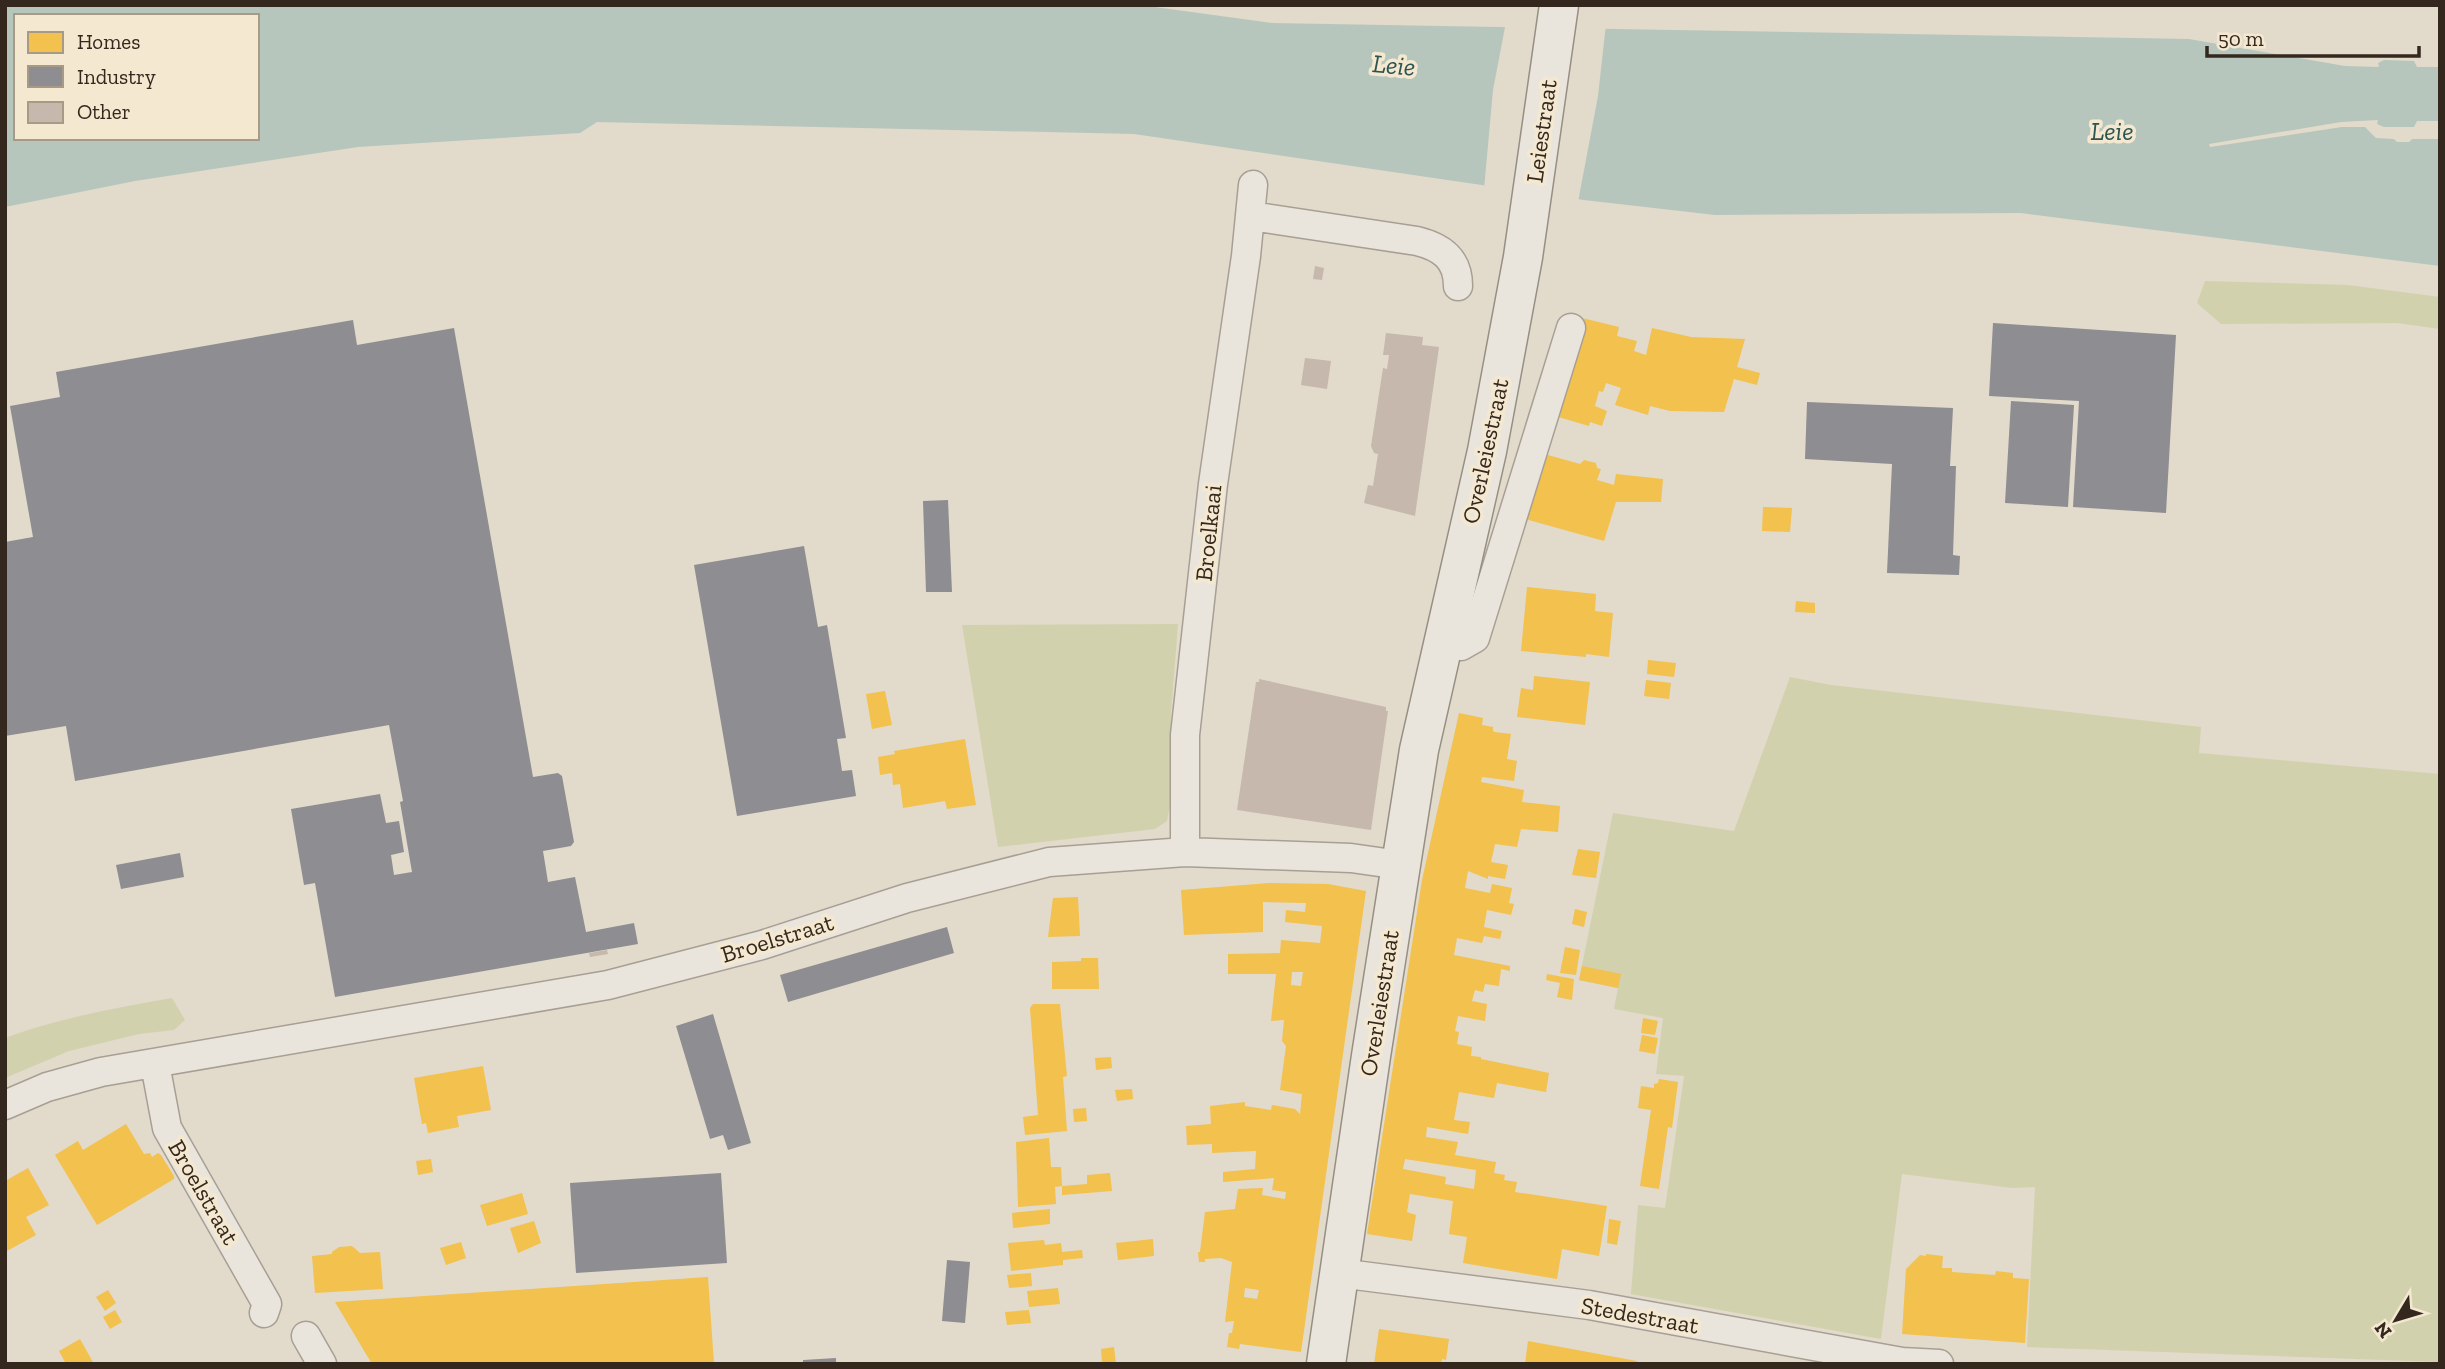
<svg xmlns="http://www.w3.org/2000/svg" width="2445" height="1369" viewBox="0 0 2445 1369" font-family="'Zilla Slab',serif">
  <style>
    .green { fill: #d2d1ad }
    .water { fill: #b6c6bc; fill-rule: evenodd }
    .pier { fill: #e2dacb }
    .homes { fill: #f2c14e; fill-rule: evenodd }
    .industry { fill: #8d8d92 }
    .building { fill: #c6b8ac }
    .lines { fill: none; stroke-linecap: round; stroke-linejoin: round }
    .street-casing { stroke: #a79f94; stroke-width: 31 }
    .secondary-casing { stroke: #968f84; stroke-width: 41 }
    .street { stroke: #eae5dc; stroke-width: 28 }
    .secondary { stroke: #eae5dc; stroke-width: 38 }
    .labels { text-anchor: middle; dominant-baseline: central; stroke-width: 7; stroke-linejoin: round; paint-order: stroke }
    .street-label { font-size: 24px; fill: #34271d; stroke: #f4e8d0 }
    .water-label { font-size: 26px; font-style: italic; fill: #2d5450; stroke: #f4e8d0 }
  </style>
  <rect width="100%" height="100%" fill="#e2dacb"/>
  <!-- green -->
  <path class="green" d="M2205 281 2348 285 2440 297V329L2397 323 2221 324 2197 303Z
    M1178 624 1171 713 1170 805 1167 821 1155 829 998 847 962 625Z
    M1790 677 1831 685 2201 727 2199 753 2440 774V1362L2027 1347 2035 1187 2012 1188 1902 1174 1881 1339 1631 1294 1638 1205 1665 1208 1684 1076 1656 1074 1663 1018 1614 1009 1618 988 1579 980 1613 813 1734 831Z
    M172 998 185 1020 174 1030 139 1034 69 1051 5 1078V1038C59 1018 115 1008 172 998Z"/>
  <!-- water -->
  <path class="water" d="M5 5H1140L1272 23 2189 39 2345 66 2379 67 2378 63 2384 60 2414 61 2417 67H2440V121H2417L2414 127H2384L2377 124 2378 120 2341 122 2209 144 2210 147 2342 127H2365L2376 138 2394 139 2397 142H2409L2412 139H2440V266L2021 213 1715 215 1584 200 1134 134 597 122 580 133 358 147 135 181 5 207ZM16 16H257V138H16Z"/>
  <!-- pier -->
  <path class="pier" d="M1506 22 1606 24 1598 96 1578 202 1484 189 1493 90Z"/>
  <!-- homes -->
  <path class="homes" d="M1582 318 1619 327 1617 336 1637 341 1634 351 1646 355 1652 328 1691 337 1745 339 1737 367 1760 373 1757 385 1734 379 1724 412 1670 411 1650 406 1648 415 1615 405 1621 388 1606 383 1603 392 1599 391 1595 406 1607 411 1602 426 1590 422 1589 426 1555 416Z
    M1548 455 1580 464 1584 460 1596 463 1597 468 1601 469 1597 480 1614 485 1616 474 1663 479 1661 502H1616L1604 541 1525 519 1543 458Z
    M1763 507 1792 508 1790 532 1762 531Z
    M1527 587 1596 594 1595 611 1613 613 1609 657 1586 654V657L1521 651Z
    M1796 601 1815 603V613L1795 612Z
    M1648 660 1676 663 1674 677 1647 674Z
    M1534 676 1590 682 1585 725 1517 717 1521 688 1533 690Z
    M1646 680 1671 683 1669 699 1644 696Z
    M885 691 892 725 872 729 866 694Z
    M1459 713 1483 718 1482 725 1493 727V731L1495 732 1511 734 1507 759 1517 761 1514 781 1482 777 1481 782 1524 790 1522 802 1560 806 1558 832 1521 829 1517 847 1495 844 1491 862 1508 865 1505 879 1488 876V879L1468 871 1465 888 1490 893 1492 884 1512 888 1509 903 1514 904 1511 915 1487 910 1484 927 1502 931 1500 939 1484 936 1482 943 1457 938 1454 955 1510 966V971L1501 969 1499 986 1485 984 1483 992 1475 990 1472 1001 1487 1004 1485 1021 1458 1016 1455 1031 1459 1032 1457 1044 1472 1047 1471 1056 1481 1057V1059L1549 1073 1546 1092 1497 1083 1494 1098 1459 1092 1454 1120 1470 1122 1468 1134 1427 1127 1426 1137 1458 1142 1455 1155 1496 1162 1494 1173 1505 1175 1504 1180 1517 1182 1515 1192 1607 1206 1599 1256 1562 1249 1557 1279 1463 1263 1467 1237 1449 1234 1453 1201 1410 1194 1407 1212 1416 1215 1412 1241 1367 1234 1422 880ZM1405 1159 1476 1170 1474 1189 1445 1184 1446 1177 1403 1169Z
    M965 739 976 805 947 809 945 801 903 808 900 784 893 785 892 773 880 775 878 757 895 754 894 751Z
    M1578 849 1600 852 1596 878 1572 875Z
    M1269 883 1328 884 1366 891 1301 1352 1240 1344 1239 1349 1227 1347 1229 1333H1232L1234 1321 1225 1322 1232 1262 1221 1258 1205 1259V1262H1199L1198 1252H1200L1205 1212 1235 1209 1238 1189 1263 1188 1262 1195 1285 1199 1286 1192 1272 1190 1274 1178 1223 1182V1172L1255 1169 1256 1151 1212 1153V1144L1187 1145 1186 1126 1211 1124 1210 1106 1245 1102V1106L1271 1110 1272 1105 1295 1109 1300 1114 1302 1094 1280 1090 1286 1046 1282 1041 1284 1020 1271 1021 1276 974H1228V954L1280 953 1281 940 1320 943 1322 926 1285 922 1286 910 1305 912 1306 903 1263 902V932L1184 935 1181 890ZM1292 972H1303L1301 986 1291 985ZM1245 1288 1259 1290 1257 1299 1244 1297Z
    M1078 897 1080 936 1048 937 1053 898Z
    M1575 909 1587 912 1584 927 1572 924Z
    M1565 947 1580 950 1576 975 1560 973Z
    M1081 958H1098L1099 989H1052V962L1081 961Z
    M1582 966 1621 974 1618 988 1579 980Z
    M1547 974 1574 979 1572 1000 1557 997 1560 983 1546 980Z
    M1033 1004H1060L1067 1076 1063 1077 1067 1131 1025 1135 1023 1117 1038 1115 1030 1008Z
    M1643 1018 1658 1021 1655 1035 1641 1033Z
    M1642 1035 1658 1038 1655 1054 1639 1051Z
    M1111 1057 1112 1068 1096 1070 1095 1058Z
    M483 1066 491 1110 457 1116 459 1127 428 1133 426 1123 422 1124 414 1078Z
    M1659 1079 1678 1082 1672 1128 1668 1127 1659 1189 1640 1186 1651 1110 1638 1108 1641 1086 1654 1088V1084L1658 1083Z
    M1132 1089 1133 1099 1117 1101 1115 1090Z
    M1086 1108 1087 1121 1074 1122 1073 1109Z
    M126 1124 144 1154 150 1153 152 1157 158 1153 161 1155 174 1176V1179L97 1225 55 1155 78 1141 83 1150Z
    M1049 1138 1051 1167H1061L1062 1186 1055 1187 1056 1204 1018 1207 1016 1142Z
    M431 1159 433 1172 418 1175 416 1161Z
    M28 1168 49 1205 26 1217 36 1235 5 1252V1181Z
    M1110 1173 1112 1191 1062 1195V1186L1087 1184V1175Z
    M522 1193 528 1214 487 1226 480 1205Z
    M1050 1209V1224L1013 1228 1012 1213Z
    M1609 1219 1621 1221 1617 1245 1607 1243Z
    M534 1221 541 1243 518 1253 510 1228Z
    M1153 1239 1154 1256 1118 1260 1116 1243Z
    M1044 1240 1045 1245 1061 1243 1062 1252 1082 1250 1083 1258 1063 1260V1265L1011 1271 1008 1243Z
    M461 1242 466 1258 446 1265 440 1248Z
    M352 1246 360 1253 380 1252 383 1289 315 1293 312 1256 332 1254V1252L339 1247Z
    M1926 1254 1943 1256 1942 1268H1952V1272L1995 1275 1996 1271 2013 1273V1278L2029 1279 2025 1343 1902 1334 1906 1269 1920 1255 1926 1256Z
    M1031 1273 1032 1286 1009 1288 1007 1275Z
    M708 1277 714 1364H372L335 1302Z
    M1058 1288 1060 1304 1029 1307 1027 1291Z
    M108 1290 116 1303 105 1311 96 1297Z
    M115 1310 122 1322 110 1329 103 1317Z
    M1029 1310 1031 1323 1007 1325 1005 1312Z
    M1379 1329 1449 1339 1446 1360 1442 1359 1441 1364H1374Z
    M80 1339 94 1364H66L59 1351Z
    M1528 1341 1637 1361 1636 1364H1525Z
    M1114 1347 1116 1364H1102L1101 1349Z"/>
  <!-- industry -->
  <path class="industry" d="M353 320 357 345 454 328 533 777 558 773 562 776 574 842 571 846 543 851 548 882 575 877 586 932 634 923 638 944 335 997 315 883 304 885 291 809 380 794 386 823 399 821 404 852 391 855 394 875 412 872 400 802 403 801 389 725 75 781 66 726 5 736V542L33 537 10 406 60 397 56 372Z
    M1993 323 2176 335 2166 513 2073 507 2079 401 1989 396Z
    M2011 401 2074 405 2068 507 2005 503Z
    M1807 402 1953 408 1950 466H1956L1953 555 1960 556 1959 575 1887 573 1892 464 1805 459Z
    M948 500 952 592H926L923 501Z
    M804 546 818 627 827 625 846 738 837 739 842 771 852 770 856 796 737 816 694 565Z
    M180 853 184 877 121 889 116 865Z
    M947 927 954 953 788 1002 780 975Z
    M713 1014 751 1143 728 1150 723 1135 710 1139 676 1026Z
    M721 1173 727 1263 576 1273 570 1183Z
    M947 1260 970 1262 965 1323 942 1321Z
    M836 1358V1364H803V1360Z"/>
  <!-- building -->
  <path class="building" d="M1315 266 1324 268 1322 280 1313 279Z
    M1386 333 1423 337 1422 345 1439 347 1415 516 1364 503 1368 485 1373 486 1378 454 1374 453 1371 446 1383 368 1387 369 1389 355H1383Z
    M1305 358 1331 361 1327 389 1301 385Z
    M1259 679 1386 707V711H1388L1371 830 1237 810 1256 682H1259Z
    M607 950 608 954 590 957 589 953Z"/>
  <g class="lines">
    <defs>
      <path id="street" d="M1251 216 1417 241C1441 247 1458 258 1458 286
        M1443 643 1461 646 1475 638 1571 328
        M1185 852V735L1213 484 1246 256 1253 185
        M155 1064 167 1128 267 1304 264 1313
        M5 1105 47 1087 101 1072 608 985 762 945 907 898 1049 862 1185 852 1351 858 1400 865
        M1339 1273 1589 1305 1902 1362 1939 1364
        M306 1336 322 1364"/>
      <path id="secondary" d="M1326 1364 1371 1056 1419 750 1487 451 1523 257 1559 5"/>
    </defs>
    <!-- street casing -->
    <use href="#street" class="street-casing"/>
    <!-- secondary casing -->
    <use href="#secondary" class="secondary-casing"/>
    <!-- street -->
    <use href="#street" class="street"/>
    <!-- secondary -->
    <use href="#secondary" class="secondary"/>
  </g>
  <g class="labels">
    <!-- street labels -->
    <g class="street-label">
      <text transform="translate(1541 131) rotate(-82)">Leiestraat</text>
      <text transform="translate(1485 451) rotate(-78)">Overleiestraat</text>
      <text transform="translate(1208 533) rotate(-84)">Broelkaai</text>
      <text transform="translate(777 938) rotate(-17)">Broelstraat</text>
      <text transform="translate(1379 1003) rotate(-81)">Overleiestraat</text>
      <text transform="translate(204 1192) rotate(60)">Broelstraat</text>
      <text transform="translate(1640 1315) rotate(10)">Stedestraat</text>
    </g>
    <!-- water labels -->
    <g class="water-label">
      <text transform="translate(1394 65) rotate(5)">Leie</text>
      <text x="2112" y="131">Leie</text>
    </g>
  </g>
  <!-- border -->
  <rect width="2445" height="1369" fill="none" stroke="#34271d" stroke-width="14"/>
  <!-- legend -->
  <rect x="14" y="14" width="245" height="126" fill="#f4e8d0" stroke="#a79b88" stroke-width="2"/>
  <rect x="28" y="32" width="35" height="21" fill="#f2c14e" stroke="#a79b88" stroke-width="2"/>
  <text x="77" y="49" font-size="21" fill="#34271d">Homes</text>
  <rect x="28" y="66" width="35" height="21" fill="#8d8d92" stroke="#a79b88" stroke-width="2"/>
  <text x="77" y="84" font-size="21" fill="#34271d">Industry</text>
  <rect x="28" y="102" width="35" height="21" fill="#c6b8ac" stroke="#a79b88" stroke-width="2"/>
  <text x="77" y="119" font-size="21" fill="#34271d">Other</text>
  <!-- north arrow -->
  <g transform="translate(2396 1320) rotate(232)" stroke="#f4e8d0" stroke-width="5" paint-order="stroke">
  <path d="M0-5L12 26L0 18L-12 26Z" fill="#34271d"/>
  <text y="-10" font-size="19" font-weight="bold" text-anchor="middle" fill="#34271d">N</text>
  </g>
  <!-- scale -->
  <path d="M2207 46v10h212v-10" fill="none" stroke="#34271d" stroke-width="3.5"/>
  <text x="2218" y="46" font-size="21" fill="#34271d" stroke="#f4e8d0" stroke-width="5" paint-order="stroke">50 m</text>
</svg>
